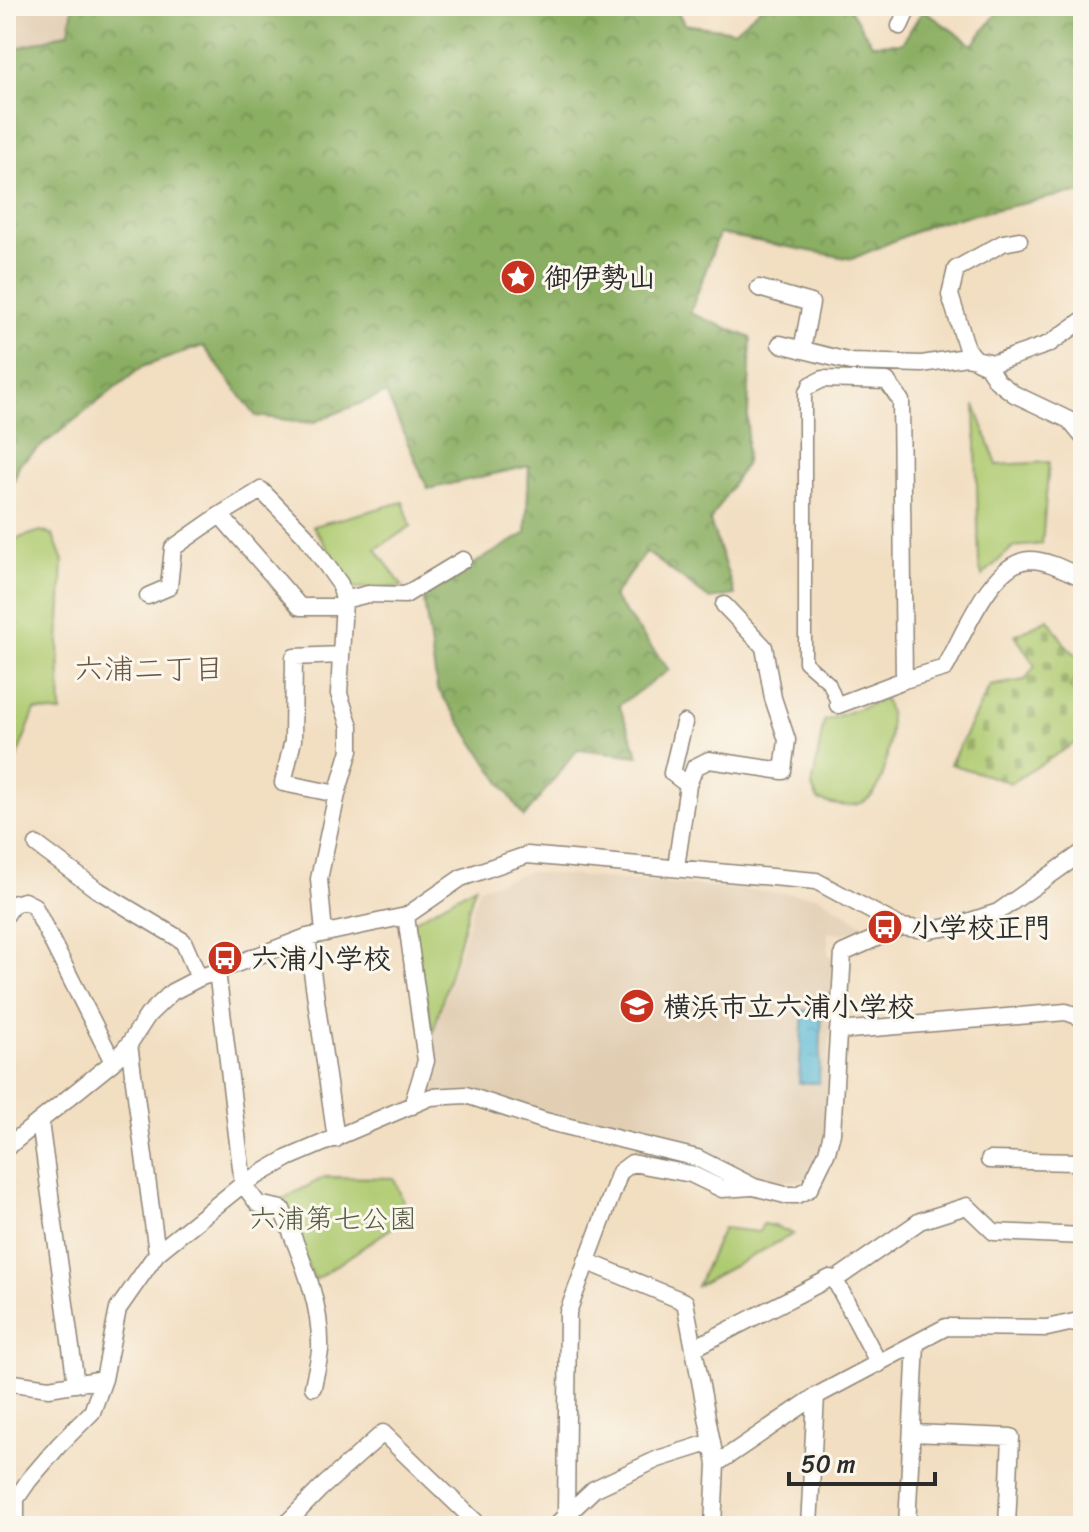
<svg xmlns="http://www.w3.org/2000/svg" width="1089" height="1532" viewBox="0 0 1089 1532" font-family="Sriracha,'Klee One',sans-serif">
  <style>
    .built { fill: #e1cdb2 }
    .forest { fill: url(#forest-crowns); stroke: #5a6c46; stroke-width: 2 }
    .cemetery { fill: url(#cemetery-stones); stroke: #6c7a4e; stroke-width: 2 }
    .park { fill: #aeca70; stroke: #6c7a4e; stroke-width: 2 }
    .water { fill: url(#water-ripples); stroke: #417180; stroke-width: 2 }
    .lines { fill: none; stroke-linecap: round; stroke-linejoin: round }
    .pedestrian-casing { stroke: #8e8476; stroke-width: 15 }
    .minor-casing { stroke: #8e8476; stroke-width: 19 }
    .pedestrian { stroke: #fff; stroke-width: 12 }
    .minor { stroke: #fff; stroke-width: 16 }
    .labels { text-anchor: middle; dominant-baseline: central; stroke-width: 6; stroke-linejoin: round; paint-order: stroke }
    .poi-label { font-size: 28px; font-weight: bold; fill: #2b2b2b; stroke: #fbf7ec; text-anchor: start }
    .park-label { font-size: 28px; fill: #525b40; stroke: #fbf7ec }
    .neighbourhood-label { font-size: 30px; fill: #6b5642; stroke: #fbf7ec }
  </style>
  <defs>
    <pattern id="forest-crowns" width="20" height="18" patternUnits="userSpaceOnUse" patternTransform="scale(2)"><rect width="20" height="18" fill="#8aae62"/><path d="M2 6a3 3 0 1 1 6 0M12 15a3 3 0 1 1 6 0" fill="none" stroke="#718e51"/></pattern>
    <pattern id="cemetery-stones" width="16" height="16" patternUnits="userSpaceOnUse" patternTransform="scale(2)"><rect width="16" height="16" fill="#aeca70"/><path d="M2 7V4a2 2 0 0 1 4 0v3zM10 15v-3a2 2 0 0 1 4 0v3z" fill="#8ea45c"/></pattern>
    <pattern id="water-ripples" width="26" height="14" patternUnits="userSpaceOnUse" patternTransform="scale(2)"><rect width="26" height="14" fill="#57b7d5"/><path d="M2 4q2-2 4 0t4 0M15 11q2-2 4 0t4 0" fill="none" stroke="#4895ad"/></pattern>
  </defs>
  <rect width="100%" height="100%" fill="#fbf7ec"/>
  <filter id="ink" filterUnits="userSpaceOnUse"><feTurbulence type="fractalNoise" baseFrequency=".0125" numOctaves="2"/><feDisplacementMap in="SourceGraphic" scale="16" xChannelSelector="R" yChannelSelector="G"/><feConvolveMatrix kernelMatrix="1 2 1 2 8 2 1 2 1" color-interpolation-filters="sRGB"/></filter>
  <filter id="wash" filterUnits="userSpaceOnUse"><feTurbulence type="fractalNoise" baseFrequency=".006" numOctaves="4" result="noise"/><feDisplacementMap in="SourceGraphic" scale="32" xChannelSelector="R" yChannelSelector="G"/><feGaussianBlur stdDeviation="1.8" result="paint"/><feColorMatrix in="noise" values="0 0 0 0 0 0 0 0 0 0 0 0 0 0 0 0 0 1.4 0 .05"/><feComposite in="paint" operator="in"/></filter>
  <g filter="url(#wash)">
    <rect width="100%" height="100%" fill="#f2dec1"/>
    <!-- built -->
    <path class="built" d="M6 6H73L69 32 6 64Z
      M529 872 818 896 869 928 841 934 828 932V955L833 957 826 1123 822 1144 805 1180 778 1182 694 1152 431 1093 426 1088 431 1073 428 1054 479 888Z"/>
    <!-- forest -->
    <path class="forest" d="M73 6H675L684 24 734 31 763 6H848L872 44 902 43 923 10 973 45 1002 6H1083V193L1062 195 935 223 852 259 719 234 690 313 751 338 746 463 710 521 735 595 710 599 646 552 613 597 669 670 619 705 639 756 578 749 524 817 437 688 423 594 526 533 529 466 428 489 386 393 312 423 256 416 203 346 142 367 20 463 6 503V52L69 32Z"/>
    <!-- cemetery -->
    <path class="cemetery" d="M1048 619 1065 644 1083 662 1070 688 1083 697V738L1011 783 950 764 990 686 1025 680 1035 666 1015 635Z"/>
    <!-- park -->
    <path class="park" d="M975 405 997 465 1049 462 1042 544 1013 547 982 576 979 565Z
      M403 502 411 526 376 549 403 587 353 588 313 526Z
      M41 531 53 535 63 561 59 643 61 713 35 710 6 785V542Z
      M885 699C893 721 890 733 887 755 881 800 862 815 818 800L812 787 824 721Z
      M475 886 433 1033 412 922Z
      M325 1177 394 1178 409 1216 315 1280 277 1202Z
      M763 1224 775 1226 793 1234 697 1286 723 1228 759 1232Z"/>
    <!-- water -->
    <path class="water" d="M803 1010 822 1011 819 1083H799Z"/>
  </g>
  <g filter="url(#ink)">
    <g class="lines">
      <defs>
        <path id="pedestrian" d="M811 385 805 392V662L829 683 838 705"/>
        <path id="minor" d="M900 26 909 6
          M1019 240 1003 243 956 269 950 295 967 349 978 362 987 366 997 381 1014 394 1069 420 1083 437
          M759 288 811 303 802 350
          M780 344 851 362 922 364 966 357 994 363 1049 344 1083 320
          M811 385 823 379 887 381 901 401 904 680
          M148 596 169 587 173 548 220 515
          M344 600 368 594 405 595 463 560
          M838 705 904 680 945 668C962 639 991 561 1030 560 1048 560 1067 571 1083 578
          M684 723 672 773 688 785
          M337 794 283 783 293 740 294 657 340 655
          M37 845 96 889 183 941 199 978
          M676 867 688 785 695 767 709 760 783 771 787 740 773 698 764 647 724 605
          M6 915 13 904 24 901 34 906 113 1062
          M406 916 426 1061 412 1106
          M324 933 319 879 337 794 350 750V726L339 694 344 600 340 584 305 535 261 490 220 515 300 607H343
          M307 937 336 1139
          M217 971 243 1184 258 1204 282 1209C299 1254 322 1300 320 1350 319 1362 315 1375 313 1387
          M838 1031 1066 1012 1083 1018
          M129 1044 157 1253
          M40 1122 76 1384
          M6 1148 113 1062 129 1044 148 1015 172 992 199 978 307 937 406 916 461 878 527 855 816 881 901 927 929 930 955 926 998 912 1083 852
          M989 1160 1076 1162 1083 1156
          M586 1261 685 1302 716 1464 713 1526
          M694 1348 830 1278 835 1280
          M879 1364 835 1280 920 1221 967 1206 994 1232 1083 1236
          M6 1382 49 1388 104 1379 118 1309 157 1253 243 1184 288 1158 431 1097 466 1095 545 1121 697 1158 754 1187 785 1195H797L809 1189 827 1152 832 1133 843 953 901 927
          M912 1433 1011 1437 1007 1526
          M716 1464 816 1396 946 1327 1047 1328 1083 1320
          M566 1514 568 1312 620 1172 632 1163 691 1174 722 1189 752 1187
          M16 1526V1499L29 1480 59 1445 92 1412 104 1379
          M284 1526 320 1489 383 1433 480 1526
          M555 1526 594 1489 658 1459 712 1442
          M809 1526 816 1396
          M907 1526 916 1343"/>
      </defs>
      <!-- pedestrian casing -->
      <use href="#pedestrian" class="pedestrian-casing"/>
      <!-- minor casing -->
      <use href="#minor" class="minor-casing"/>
      <!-- pedestrian -->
      <use href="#pedestrian" class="pedestrian"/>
      <!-- minor -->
      <use href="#minor" class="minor"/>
    </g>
  </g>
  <!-- icons -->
  <defs>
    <symbol id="sight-disc" viewBox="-11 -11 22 22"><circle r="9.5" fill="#c8321e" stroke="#fbf7ec"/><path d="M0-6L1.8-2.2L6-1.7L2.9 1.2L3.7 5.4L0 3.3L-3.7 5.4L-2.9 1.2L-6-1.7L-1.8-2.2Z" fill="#fff"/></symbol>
    <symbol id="bus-disc" viewBox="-11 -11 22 22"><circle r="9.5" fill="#c8321e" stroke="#fbf7ec"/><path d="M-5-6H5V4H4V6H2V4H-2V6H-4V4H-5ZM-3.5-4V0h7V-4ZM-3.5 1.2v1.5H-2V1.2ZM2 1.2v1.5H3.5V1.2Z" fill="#fff"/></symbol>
    <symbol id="school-disc" viewBox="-11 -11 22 22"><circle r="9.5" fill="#c8321e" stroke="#fbf7ec"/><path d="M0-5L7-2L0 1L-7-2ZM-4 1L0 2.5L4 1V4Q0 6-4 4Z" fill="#fff"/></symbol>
  </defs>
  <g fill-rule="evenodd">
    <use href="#sight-disc" x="498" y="257" width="40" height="40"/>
    <use href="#bus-disc" x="865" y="907" width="40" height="40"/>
    <use href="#bus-disc" x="205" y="938" width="40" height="40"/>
    <use href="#school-disc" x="617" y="986" width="40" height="40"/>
  </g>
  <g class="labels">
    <!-- poi labels -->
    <g class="poi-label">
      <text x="544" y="277">御伊勢山</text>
      <text x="911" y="927">小学校正門</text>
      <text x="251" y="958">六浦小学校</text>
      <text x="663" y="1006">横浜市立六浦小学校</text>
    </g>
    <!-- park labels -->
    <g class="park-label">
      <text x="333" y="1218">六浦第七公園</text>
    </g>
    <!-- neighbourhood labels -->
    <g class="neighbourhood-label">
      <text x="149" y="669">六浦二丁目</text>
    </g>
  </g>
  <!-- margin -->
  <rect width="1089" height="1532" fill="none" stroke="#fbf7ec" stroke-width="32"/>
  <!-- scale -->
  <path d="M789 1472v12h146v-12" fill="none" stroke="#2b2b2b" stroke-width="4"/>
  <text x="801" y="1472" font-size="24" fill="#2b2b2b" stroke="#fbf7ec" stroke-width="6" paint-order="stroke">50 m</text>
</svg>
